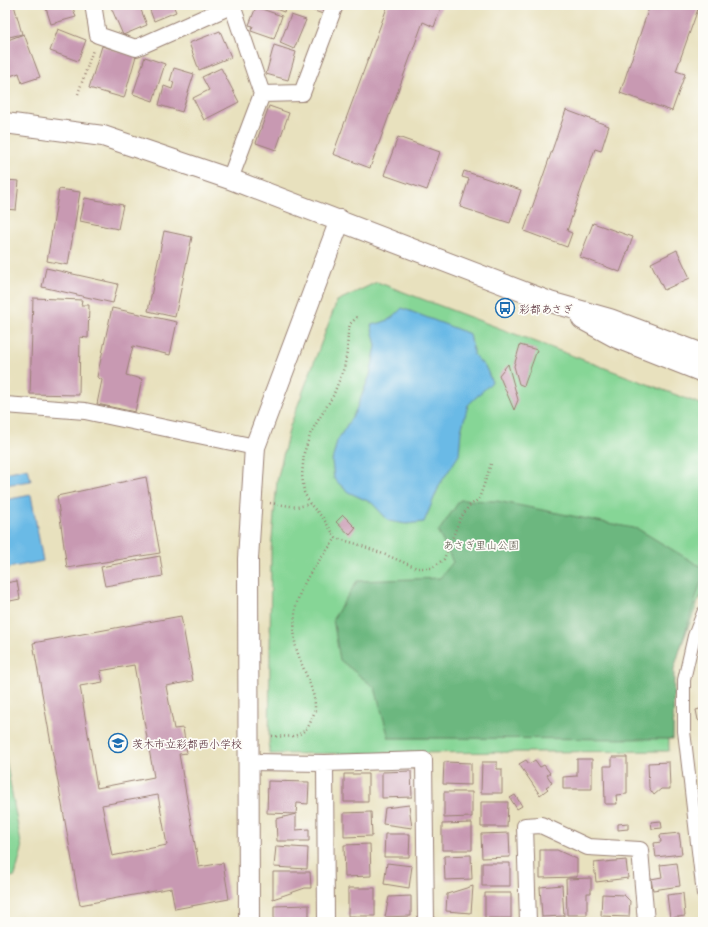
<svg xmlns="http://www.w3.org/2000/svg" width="708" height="927" viewBox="0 0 708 927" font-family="'Playpen Sans','Klee One',sans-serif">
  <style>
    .green { fill: #86d696; stroke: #687a60 }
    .forest { fill: #6cb77f; stroke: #5b6b55 }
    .water { fill: #6bbae6; stroke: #5a6c88 }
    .building { fill: #c899b2; fill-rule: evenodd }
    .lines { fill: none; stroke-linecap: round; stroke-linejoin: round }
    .pedestrian-casing { stroke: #998074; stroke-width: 14 }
    .minor-casing { stroke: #998074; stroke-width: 18 }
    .tertiary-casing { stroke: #998074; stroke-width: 22 }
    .path { stroke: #998074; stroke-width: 2.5; stroke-dasharray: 1 3; stroke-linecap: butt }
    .pedestrian { stroke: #fff; stroke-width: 12 }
    .minor { stroke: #fff; stroke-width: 16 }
    .tertiary { stroke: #fff; stroke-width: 20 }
    .labels { text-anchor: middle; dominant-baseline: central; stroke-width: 3.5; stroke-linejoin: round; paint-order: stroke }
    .poi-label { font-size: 11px; fill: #4a1f2b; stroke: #fdfcf7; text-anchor: start }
    .park-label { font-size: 11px; fill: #5c564b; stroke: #fdfcf7 }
  </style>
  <rect width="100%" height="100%" fill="#fdfcf7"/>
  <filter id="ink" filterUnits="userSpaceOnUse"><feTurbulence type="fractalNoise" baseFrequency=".025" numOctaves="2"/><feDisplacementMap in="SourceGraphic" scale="8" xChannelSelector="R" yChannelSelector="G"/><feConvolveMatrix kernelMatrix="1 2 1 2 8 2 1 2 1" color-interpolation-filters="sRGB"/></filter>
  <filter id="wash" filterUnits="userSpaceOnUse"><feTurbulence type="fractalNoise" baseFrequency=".012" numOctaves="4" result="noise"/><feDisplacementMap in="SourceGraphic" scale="16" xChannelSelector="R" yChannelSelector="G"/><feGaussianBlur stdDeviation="0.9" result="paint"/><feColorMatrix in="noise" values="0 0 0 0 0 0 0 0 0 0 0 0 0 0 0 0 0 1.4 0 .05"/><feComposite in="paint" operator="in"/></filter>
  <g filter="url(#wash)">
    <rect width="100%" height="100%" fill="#e8e1be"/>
    <!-- green -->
    <path class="green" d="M377 282 703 405V589L668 680 669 751 269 754 271 550 277 481 290 426 337 301Z
      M5 754 22 849 15 876 7 878 8 901 5 900Z"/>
    <!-- forest -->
    <path class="forest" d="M460 500 497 501 638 529 703 568V575L674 669 673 739 389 738 375 688 340 660 333 619 357 581 440 578 453 562 438 532Z"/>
    <!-- water -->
    <path class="water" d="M402 308 470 334 474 355 486 368 492 382 468 405 461 431 459 455 440 484 424 522 406 524 389 521 372 503 348 492 334 479 332 461 337 441 355 412 370 375 376 346 371 325C386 322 391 320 402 308Z
      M28 468 31 481 5 485V473Z
      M31 495 43 561 8 568 5 551V500Z"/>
    <g id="blocks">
      <!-- building -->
      <path class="building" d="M5 5H14L22 34 5 38Z
        M45 5H72L76 17 51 24Z
        M110 5H139L147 25 123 35Z
        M148 5H173L176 12 154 21Z
        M264 5H286L284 12Z
        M297 5H326L323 14Z
        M388 5H442L434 27 423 22 370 168 333 154Z
        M650 5H703V10L698 9 676 71 685 74 672 111 620 93Z
        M256 7 282 16 274 39 251 31 253 26 249 25Z
        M291 15 306 20 294 49 280 43Z
        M58 29 86 40 78 61 50 51Z
        M220 31 231 57 199 70 189 43Z
        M24 34 40 77 22 83 19 73 10 76 5 63V41Z
        M274 45 296 52 288 80 266 74Z
        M102 46 136 56 124 98 89 88Z
        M145 57 165 64 153 101 133 94Z
        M174 68 194 74 182 112 159 105 164 86 172 89 174 82 170 81Z
        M221 68 239 102 204 120 193 98 209 90 202 77Z
        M269 106 289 113 276 150 256 143Z
        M566 110 609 126 601 151 595 149 567 231 572 233 567 247 524 231Z
        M398 137 440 152 427 190 384 175Z
        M464 171 521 190 510 223 460 207 469 179 462 177Z
        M5 180 19 181 16 210 5 209Z
        M59 189 80 192 68 265 47 261Z
        M85 198 123 205 118 229 80 221Z
        M593 223 633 237 620 272 580 257Z
        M164 231 192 237 175 317 148 311Z
        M677 250 690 278 664 290 651 263Z
        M46 268 118 284 113 303 42 287Z
        M33 298 82 300 81 305H89L88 338 80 337 79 395 30 394Z
        M112 308 177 322 170 355 133 346 126 375 142 379 135 412 97 404 102 380 97 377Z
        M520 345 537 350 524 386 519 384 514 366Z
        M508 364 518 400 514 410 499 375Z
        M146 477 160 553 67 568 57 496Z
        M343 515 356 528 350 535 336 522Z
        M160 556 163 576 105 586 101 567Z
        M17 581 20 599 5 602V583Z
        M181 616 193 681 166 686 174 729 183 728 187 753 179 754 199 867 223 863 229 899 175 909 171 888 80 905 33 643ZM134 665 154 777 97 788 80 686 103 682 100 671ZM158 795 167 845 112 856 102 805Z
        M703 708V724L698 720 696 710Z
        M612 757H627V794L616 795 617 804H605L604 766H612Z
        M577 759H592V789H563V777L577 776Z
        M526 760 529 764 535 760 540 767 544 765 550 773 547 775 552 783 546 787 548 789 540 795 519 764Z
        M444 762 471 763V785L443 784Z
        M482 762H497V769H502V793H481Z
        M669 762 670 789H661L654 795 649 788 648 763Z
        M411 771 412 797 382 798V772Z
        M344 774H368V802H344Z
        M268 781 309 782 308 804 297 803 296 814 267 813Z
        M444 792H472V817L444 818Z
        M515 795 522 806 517 809 510 798Z
        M481 802H508L507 827H481Z
        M409 805 412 828 383 824 385 808Z
        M371 812 372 836 344 837V813Z
        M296 814V830L309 829V841H277L276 819Z
        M661 821 662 828 652 829 651 822Z
        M472 823V850H442V824Z
        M628 823V829L618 830V824Z
        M509 833 510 857 482 858 481 834Z
        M679 833 682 854 656 857 654 843 661 842 660 835Z
        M385 834H410L409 857H384Z
        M370 844 371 876 345 877 344 845Z
        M276 846 308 848 307 869 274 867Z
        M540 850H557L577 859V877L540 878Z
        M471 855 472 879 445 880 444 856Z
        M626 860 628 878 596 882 594 863Z
        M387 863 412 866 409 888 384 884Z
        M482 863H510V886H482Z
        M677 863 680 886 653 890 651 879 662 877 660 865Z
        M273 872H310L311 888H305L273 899Z
        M591 878V893H587V915H567L566 879Z
        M562 885 564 916 542 917 540 887Z
        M473 886 471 913 446 911 447 894Z
        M348 888H375V916H348Z
        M485 893H511V918H485Z
        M683 893 685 916 670 918 667 895Z
        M602 894 624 895 630 901 629 917 601 916Z
        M411 896V916L385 917 389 897Z
        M309 905V922H274V906Z"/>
    </g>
  </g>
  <g filter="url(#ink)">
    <use href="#blocks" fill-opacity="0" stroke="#998074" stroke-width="1"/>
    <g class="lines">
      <defs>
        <path id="pedestrian" d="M703 613 694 636 684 680V731L703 894"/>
        <path id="minor" d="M95 5 94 10 98 35 136 48 233 5
          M262 94 302 93 335 5
          M230 179 262 94 232 5
          M5 405 85 411 255 447
          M249 762 325 763 424 760 426 922
          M325 763 326 922
          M528 922 525 826 541 825 588 847 640 850 646 922"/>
        <path id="tertiary" d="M5 123 103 136 230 179 550 302 610 319 703 354
          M582 319 617 338 703 372
          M249 922 248 559 255 447 340 220"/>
      </defs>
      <!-- pedestrian casing -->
      <use href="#pedestrian" class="pedestrian-casing"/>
      <!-- minor casing -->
      <use href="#minor" class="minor-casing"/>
      <!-- tertiary casing -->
      <use href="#tertiary" class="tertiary-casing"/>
      <!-- path -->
      <path class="path" d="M78 94 93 50
        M357 317 350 324 348 333 347 352 344 368 333 396 311 432 304 453 302 475 304 492 310 504 323 518 336 538 357 544 391 557 417 568H432L444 559 460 519 469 506 479 499 491 464
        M270 503 297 507 310 504
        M272 736C289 737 303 739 311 721 312 717 315 713 315 709 316 688 298 663 295 642 294 631 294 617 296 606 302 579 321 559 336 538"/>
      <!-- pedestrian -->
      <use href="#pedestrian" class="pedestrian"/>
      <!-- minor -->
      <use href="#minor" class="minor"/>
      <!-- tertiary -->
      <use href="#tertiary" class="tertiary"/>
    </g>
  </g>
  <!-- icons -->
  <defs>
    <symbol id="bus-ring" viewBox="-11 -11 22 22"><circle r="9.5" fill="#fdfcf7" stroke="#1f6fb2" stroke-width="1.5"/><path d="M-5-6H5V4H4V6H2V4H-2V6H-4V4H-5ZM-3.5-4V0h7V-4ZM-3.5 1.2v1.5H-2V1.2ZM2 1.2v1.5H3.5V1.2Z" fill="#1f6fb2"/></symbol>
    <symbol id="school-ring" viewBox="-11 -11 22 22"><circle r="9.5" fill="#fdfcf7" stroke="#1f6fb2" stroke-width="1.5"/><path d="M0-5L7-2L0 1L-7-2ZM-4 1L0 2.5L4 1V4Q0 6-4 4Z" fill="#1f6fb2"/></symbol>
  </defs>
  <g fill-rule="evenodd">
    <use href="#bus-ring" x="494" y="297" width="22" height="22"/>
    <use href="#school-ring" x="107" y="732" width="22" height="22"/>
  </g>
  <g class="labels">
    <!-- poi labels -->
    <g class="poi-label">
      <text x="519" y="308">彩都あさぎ</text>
      <text x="132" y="743">茨木市立彩都西小学校</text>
    </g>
    <!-- park labels -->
    <g class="park-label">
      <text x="481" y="544">あさぎ里山公園</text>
    </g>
  </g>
  <!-- margin -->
  <rect width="708" height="927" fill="none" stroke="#fdfcf7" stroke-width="20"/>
</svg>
